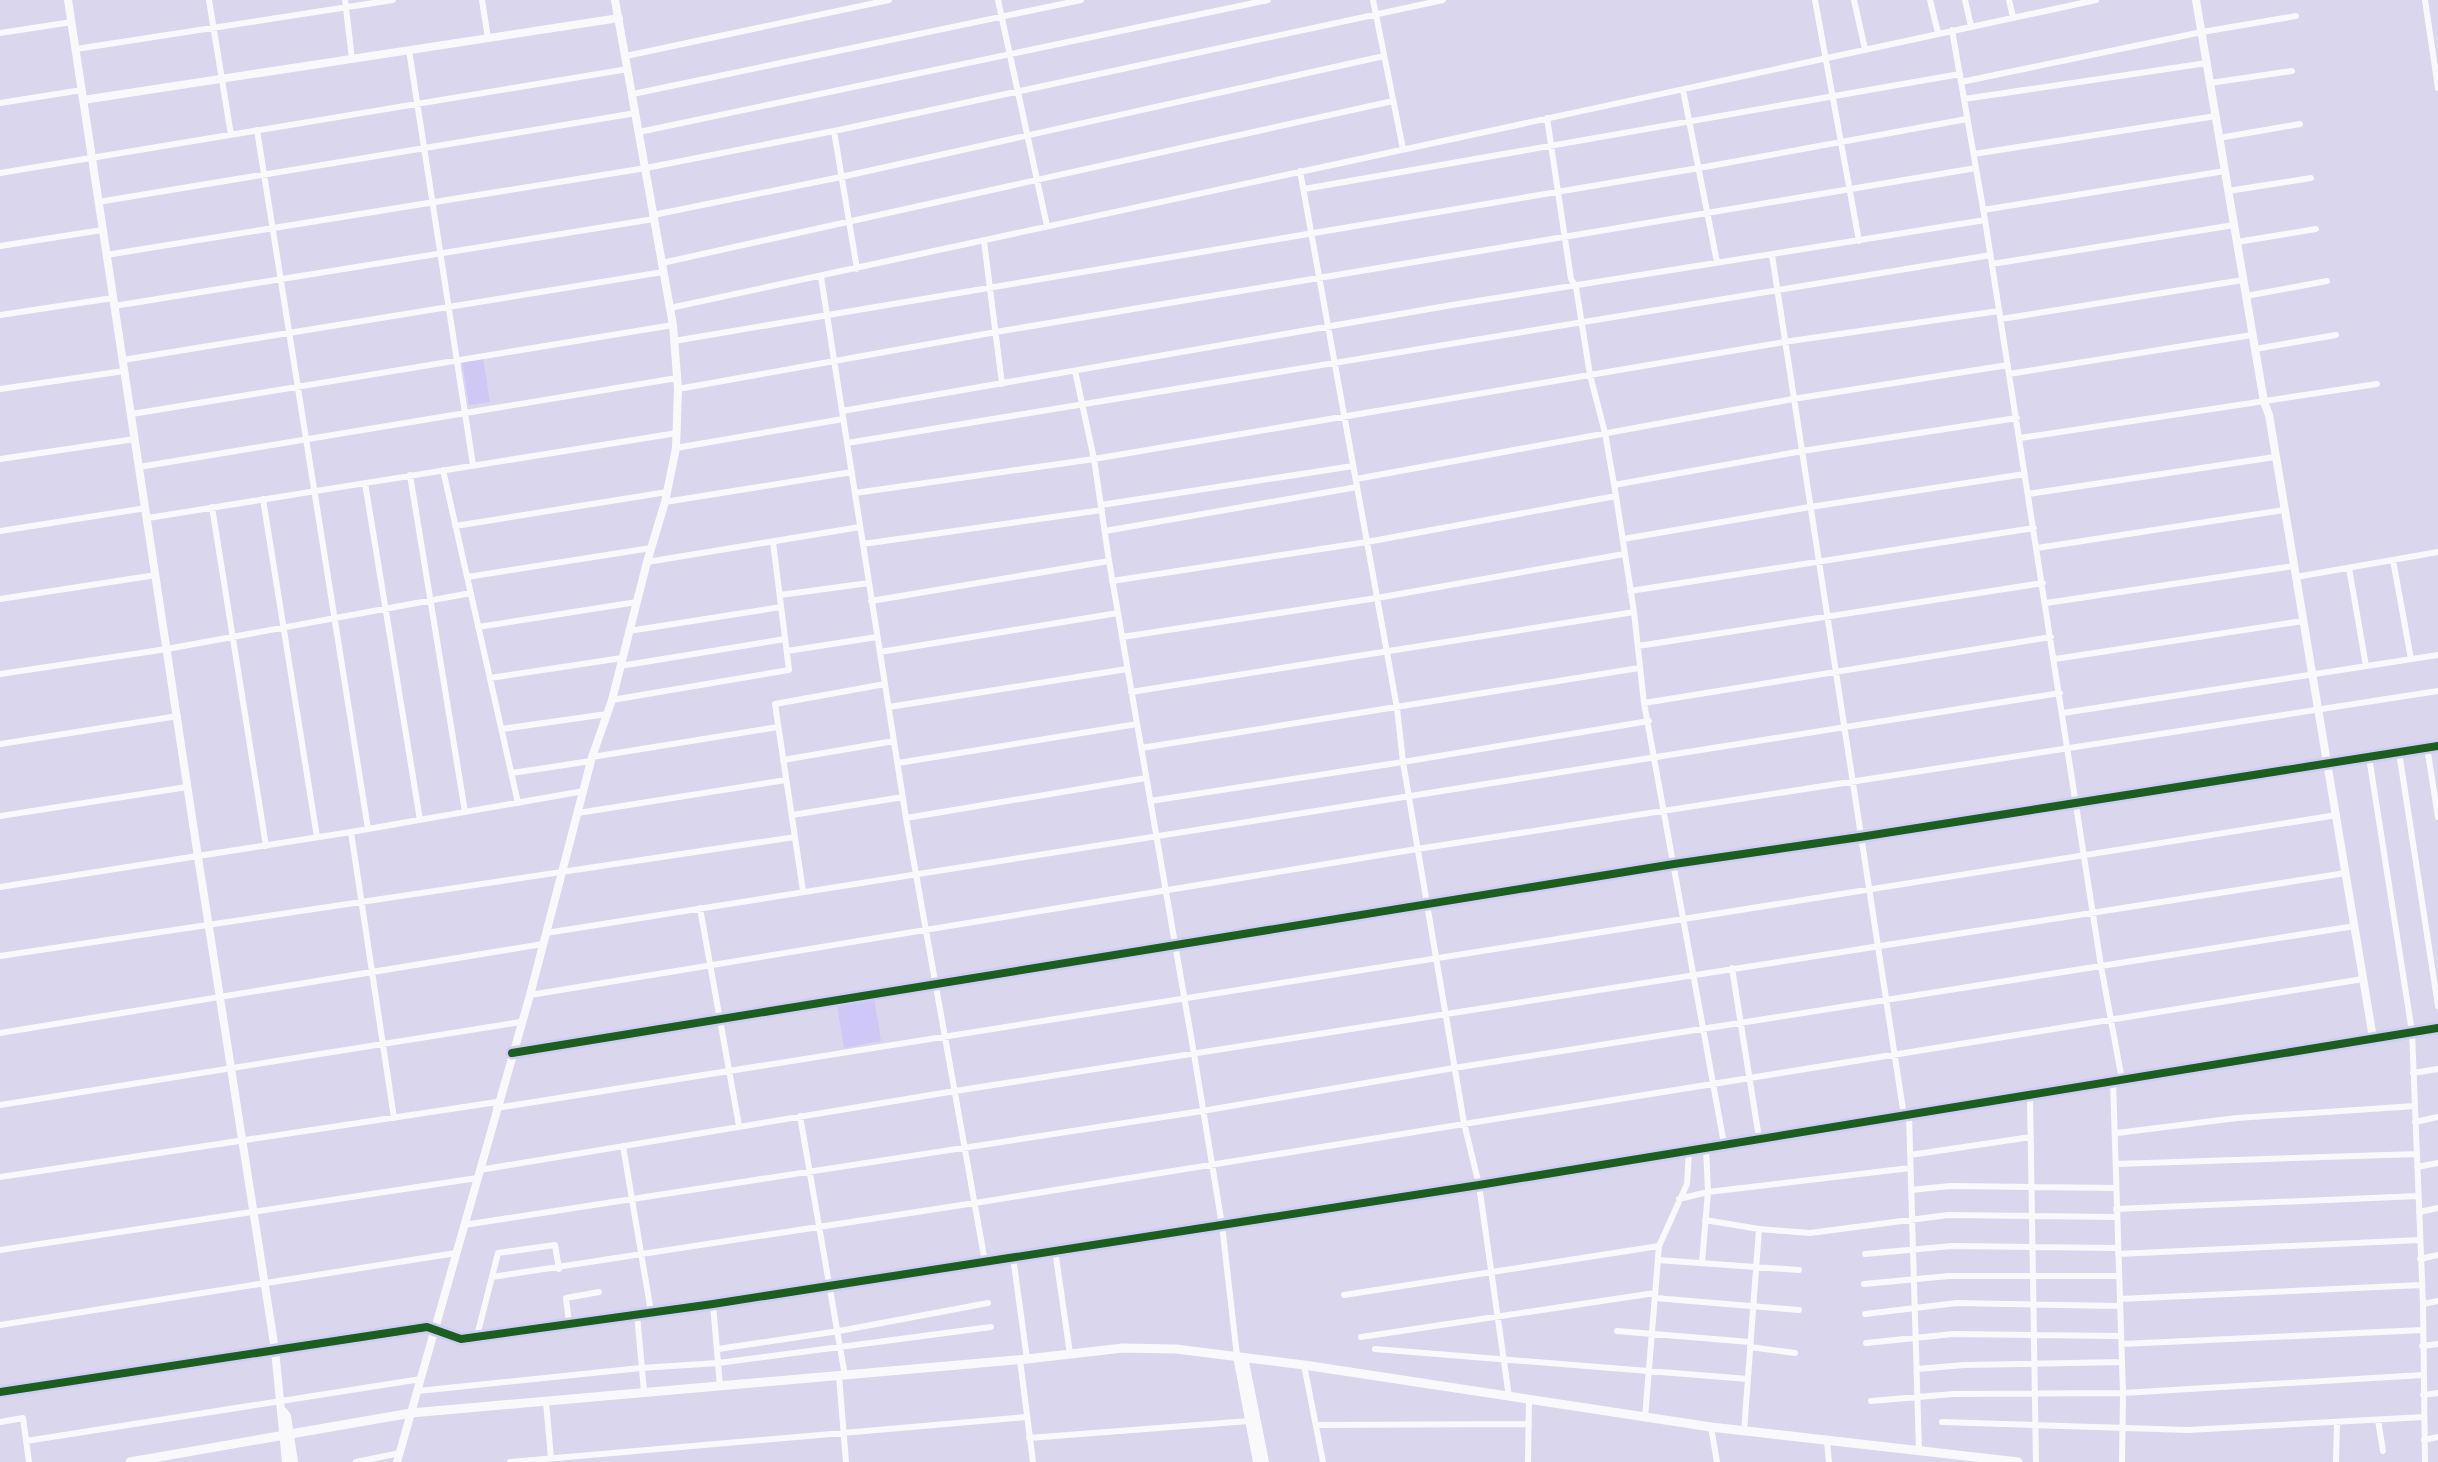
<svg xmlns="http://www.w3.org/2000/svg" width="2438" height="1462" viewBox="0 0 2438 1462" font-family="'Roboto Serif',serif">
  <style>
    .built { fill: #cfc8f6 }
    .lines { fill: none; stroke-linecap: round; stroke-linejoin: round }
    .street { stroke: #f9f9fc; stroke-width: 6 }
    .secondary { stroke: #f9f9fc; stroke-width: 8 }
    .primary { stroke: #f9f9fc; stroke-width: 9 }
    .cycleway-casing { stroke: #d1cbf8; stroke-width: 13 }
    .cycleway { stroke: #1b5e20; stroke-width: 8 }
  </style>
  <rect width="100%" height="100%" fill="#d9d6ee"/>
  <!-- built -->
  <path class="built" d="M483 358 490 402 469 405 462 361Z
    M874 998 881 1041 844 1048 837 1004Z"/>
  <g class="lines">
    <!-- street -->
    <path class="street" d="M209 0 231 135
      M345 0 352 59
      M482 0 488 38
      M998 0 1047 226
      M1373 0 1403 149
      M1815 0 1859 241
      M1854 0 1865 49
      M1930 0 1938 33
      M1965 0 1971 26
      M2009 0 2013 17
      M2425 0 2438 88
      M1952 30 1985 220 2101 966 2122 1080
      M0 33 72 22
      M76 49 393 0
      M409 50 473 465
      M626 56 889 0
      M1961 82 2202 32 2296 16
      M2210 83 2292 71
      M1683 90 1717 262
      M633 94 1081 0
      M1964 99 2207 63
      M0 103 82 90
      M1547 118 1571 279 1576 287 1590 375 1605 433 1616 496 1634 612 1644 703 1724 1144
      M257 130 368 829
      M834 131 857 269
      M639 132 1268 0
      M2219 138 2300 124
      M1974 154 2216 116
      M1300 171 1397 708 1403 762 1464 1123 1479 1185 1509 1397
      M0 173 628 69
      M1304 189 1960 74
      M2228 191 2311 178
      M98 202 636 113
      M1983 210 2225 171
      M653 215 841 177 1384 56
      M984 241 1002 384
      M2237 242 2316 229
      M0 246 102 230
      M106 255 646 168 834 131 1443 0
      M1772 255 1904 1116
      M662 263 1393 101
      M1992 264 2234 225
      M821 277 906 818 985 1262
      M2246 296 2327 281
      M114 306 654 219
      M670 308 2096 0
      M0 315 113 298
      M2001 319 2243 280
      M674 341 1699 168 1967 119
      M2255 349 2336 335
      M123 360 663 272
      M1075 371 1094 459 1109 561 1194 1054 1222 1225 1237 1356
      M2009 374 2252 335
      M0 389 124 371
      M678 389 996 332 1976 168
      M842 411 1452 305 1985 220
      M132 414 673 325
      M2020 438 2377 384
      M847 443 1991 255
      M676 448 843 419
      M0 459 135 439
      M139 467 677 378
      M443 470 518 803
      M410 475 465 812
      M1356 479 1793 399 2008 365
      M365 483 420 820
      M1614 485 1802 451 2017 418
      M855 493 1094 459 1784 342 1999 311
      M2028 494 2275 457
      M263 499 317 837
      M665 502 852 472
      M1101 505 1353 466
      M212 507 266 846
      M148 518 677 433
      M455 526 667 492
      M0 531 146 508
      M1105 531 1357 487
      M1623 539 1810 507 2025 474
      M863 544 1102 510
      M2037 548 2284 510
      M2393 560 2411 659
      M647 562 860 527
      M2349 568 2366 666
      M467 577 651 548
      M2296 577 2438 552
      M1112 581 1367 542 1616 496
      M1630 591 2034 528
      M780 595 869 583
      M0 599 156 575
      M871 601 1109 561
      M2046 603 2294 566
      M478 627 637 602
      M629 631 781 607
      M1122 637 1377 598 1624 554
      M1638 646 2043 583
      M787 651 877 637
      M880 652 1118 613
      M2055 659 2303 621
      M620 666 785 639
      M0 674 167 649 471 593
      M490 678 622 658
      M1131 692 1634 612
      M612 700 789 670 773 542
      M1644 703 2051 637
      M889 707 1127 669
      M2063 713 2438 655
      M502 729 607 714
      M0 744 178 716
      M2427 747 2438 817
      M1141 748 1639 668
      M2399 752 2438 1006
      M592 757 778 727
      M2369 757 2412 1032 2423 1304 2425 1462
      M783 760 894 741
      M898 763 1137 724
      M512 773 591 761
      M1150 801 1403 762 1649 721
      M578 813 786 780
      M792 815 903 797
      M0 816 187 787
      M906 818 1146 778
      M351 832 394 1118
      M0 887 351 832 584 791
      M803 891 775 704 885 684
      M700 908 739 1126
      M546 933 2060 693
      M0 956 795 837
      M1732 968 1759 1138
      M530 995 1417 849 2438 691
      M0 1033 543 944
      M512 1053 1674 864 1860 837 2438 746
      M2413 1073 2438 1069
      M2113 1081 2123 1393 2122 1462
      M2030 1096 2036 1462
      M0 1105 521 1022
      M496 1108 2337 815
      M1909 1115 1919 1451
      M800 1116 845 1376
      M2415 1122 2438 1117
      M2117 1133 2237 1118 2415 1106
      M623 1146 651 1312
      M1910 1155 2031 1137
      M2116 1164 2417 1154
      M2417 1167 2438 1163
      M479 1170 955 1091 2346 873
      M0 1177 497 1102
      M1911 1190 1950 1186 2116 1188
      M1679 1199 1708 1192 1910 1168
      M2116 1209 2418 1196
      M2419 1212 2438 1208
      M1705 1220 1759 1229 1810 1233 1948 1215 2116 1217
      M464 1225 1202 1111 1454 1068 2355 926
      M0 1250 477 1178
      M1055 1250 1070 1354
      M1865 1254 1952 1246 2118 1248
      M2118 1254 2420 1240
      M1013 1257 1027 1359
      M2420 1259 2438 1255
      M1658 1260 1799 1270
      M1702 1262 1708 1192 1706 1147
      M492 1277 975 1203 2363 979
      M1864 1284 1949 1276H2119
      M1344 1295 1659 1246
      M1655 1298 1799 1310
      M2120 1299 2421 1285
      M713 1304 720 1386
      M2423 1304 2438 1301
      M637 1314 644 1391
      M1865 1314 1957 1303 2120 1306
      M569 1323 566 1298 599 1292
      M0 1325 456 1253
      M1617 1331 1750 1342
      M477 1336 498 1253 555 1245 559 1269
      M1361 1337 1655 1293
      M1866 1343 1953 1334 2121 1336
      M2122 1344 2423 1330
      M2422 1346 2438 1344
      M1750 1347 1795 1353
      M718 1349 839 1331 988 1303
      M1375 1349 1748 1379
      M1020 1360 1033 1462
      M1304 1365 1323 1462
      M1917 1369 1964 1365 2122 1362
      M839 1376 846 1462
      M418 1391 641 1368 718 1363 991 1327
      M0 1392 427 1327 435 1330
      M2423 1395 2438 1393
      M1871 1401 1953 1394 2123 1393 2423 1375
      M546 1402 551 1458
      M1645 1418 1659 1246 1687 1184 1689 1151
      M2378 1420 2383 1451
      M0 1422 23 1418 29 1462
      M1942 1422 2188 1430 2424 1417
      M1316 1425 1529 1424
      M1711 1427 1717 1462
      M1744 1432 1759 1229
      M1029 1438 1249 1421
      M2424 1440 2438 1437
      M26 1441 421 1379
      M1827 1442 1829 1462
      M356 1462 400 1453
      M510 1462 1026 1417
      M1528 1462 1529 1400
      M2336 1462 2337 1422"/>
    <!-- secondary -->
    <path class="secondary" d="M68 0 198 857 275 1350 286 1462
      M2196 0 2264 402 2269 415 2373 1038
      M83 100 619 18
      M435 1330 461 1339 713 1304 1479 1185 2438 1028
      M1237 1356 1257 1462
      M1244 1357 1265 1462
      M283 1411 287 1416 294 1462
      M397 1462 530 995 592 757 612 700 647 562 665 502 676 448 678 389 673 325 615 0"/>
    <!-- primary -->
    <path class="primary" d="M130 1462 411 1413 1027 1359 1123 1348 1176 1349 1304 1365 1711 1427 2018 1462"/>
    <defs>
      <path id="cycleway" d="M512 1053 1674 864 1860 837 2438 746
        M0 1392 427 1327 461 1339 713 1304 1479 1185 2438 1028"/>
    </defs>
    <!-- cycleway casing -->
    <use href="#cycleway" class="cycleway-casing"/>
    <!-- cycleway -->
    <use href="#cycleway" class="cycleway"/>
  </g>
</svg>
